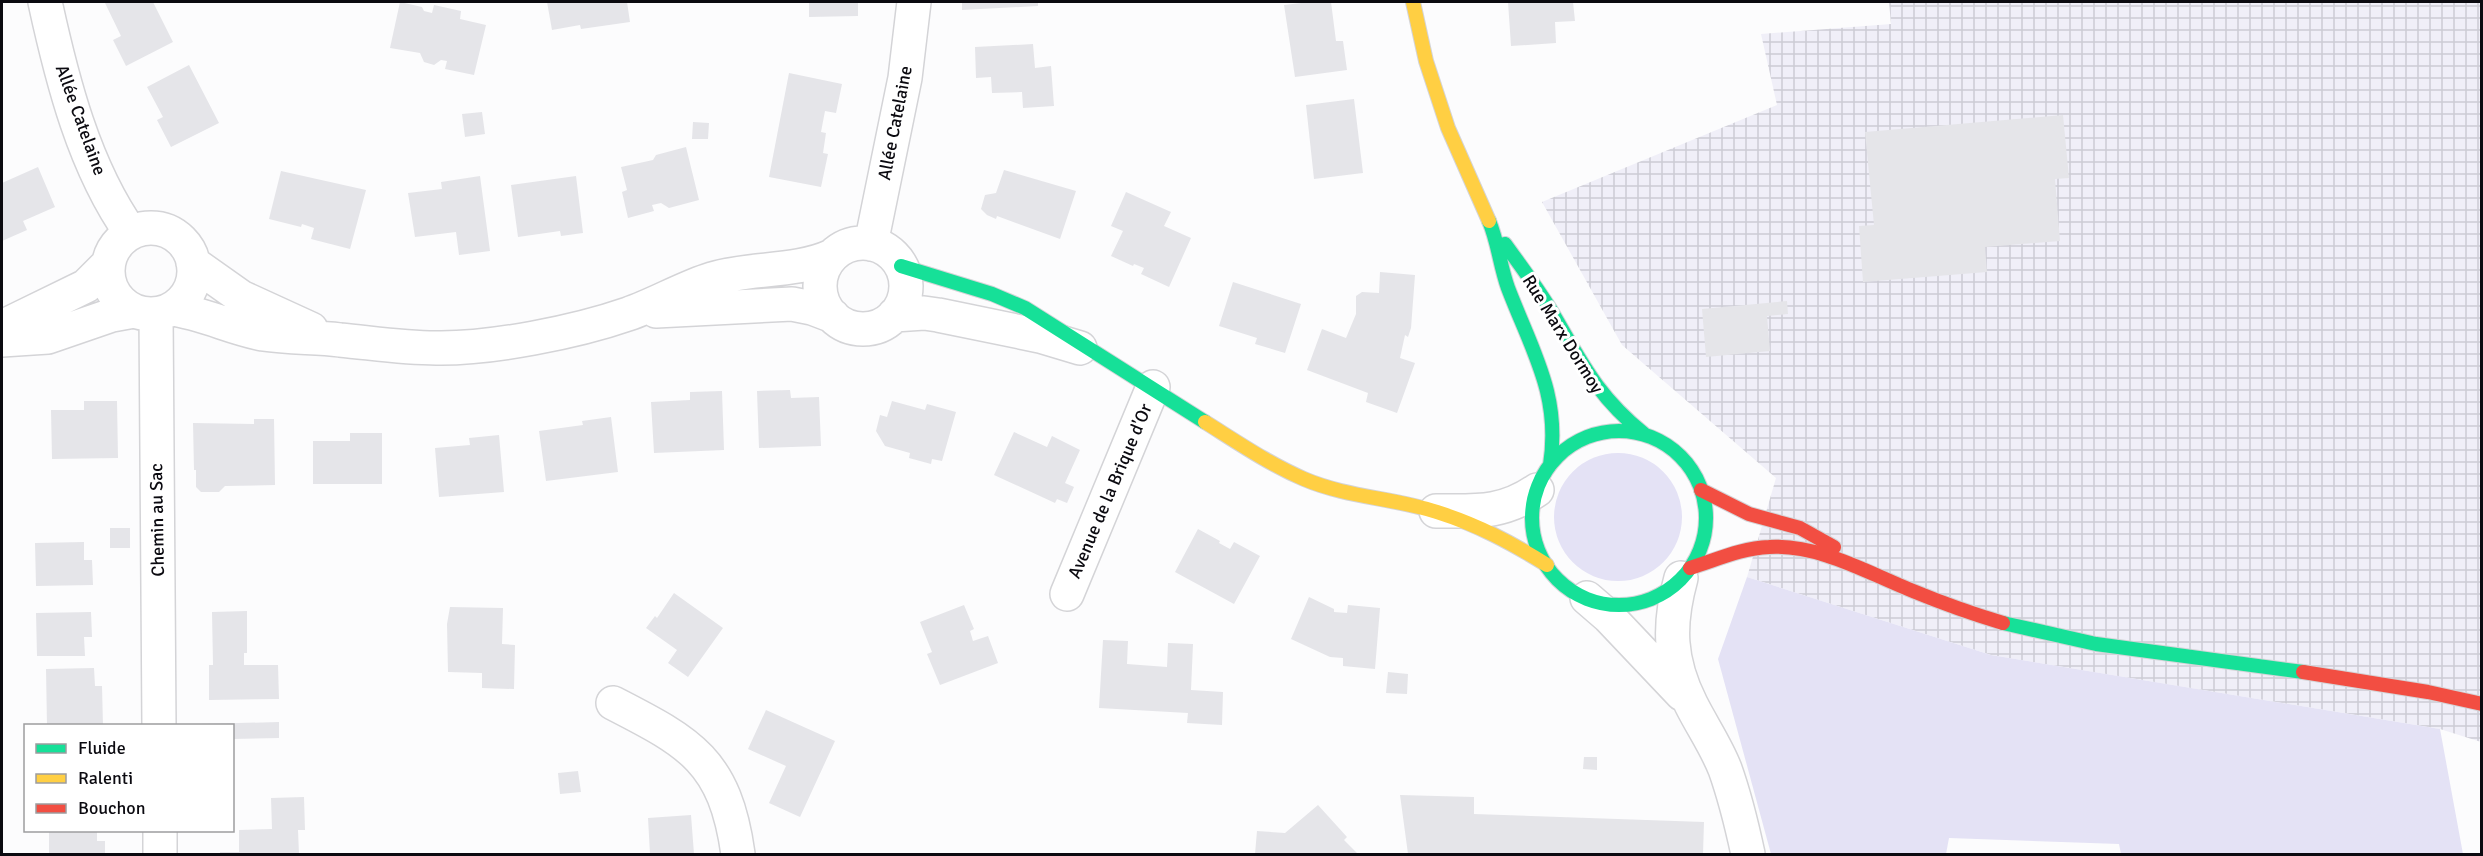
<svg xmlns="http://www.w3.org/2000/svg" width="2483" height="856" viewBox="0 0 2483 856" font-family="Signika,sans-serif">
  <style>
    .industrial { fill: url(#industrial-grid) }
    .green { fill: #e4e2f5 }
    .building { fill: #e5e5e9 }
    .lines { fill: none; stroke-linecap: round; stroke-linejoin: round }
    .street-casing { stroke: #d4d4d7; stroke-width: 36 }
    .fast-casing { stroke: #d4d4d7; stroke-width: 16 }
    .slow-casing { stroke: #d4d4d7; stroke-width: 16 }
    .jam-casing { stroke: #d4d4d7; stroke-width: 16 }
    .street { stroke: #fff; stroke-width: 33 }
    .fast { stroke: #16e098; stroke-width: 14 }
    .slow { stroke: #ffcf43; stroke-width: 14 }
    .jam { stroke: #f24e42; stroke-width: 14 }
    .labels { text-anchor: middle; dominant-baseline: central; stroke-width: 6; stroke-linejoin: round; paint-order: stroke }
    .street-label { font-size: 18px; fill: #0b0a10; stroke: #fff }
  </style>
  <defs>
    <pattern id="industrial-grid" width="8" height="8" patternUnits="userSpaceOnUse" patternTransform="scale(1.5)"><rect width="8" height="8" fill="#f0eff8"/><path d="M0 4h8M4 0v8" fill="none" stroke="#ccccd4"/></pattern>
  </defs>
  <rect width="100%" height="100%" fill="#fcfcfd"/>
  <!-- industrial -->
  <path class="industrial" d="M1889 2H2481V742L2440 729 1991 655 1747 577 1776 478 1622 345 1542 202 1777 105 1761 34 1891 24Z"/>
  <!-- green -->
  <path class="green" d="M1554 517a64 64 0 1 1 128 0a64 64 0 1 1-128 0Z
    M1747 577 1991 655 2440 729 2463 854H2121L2119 844 1949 838 1946 854H1771L1718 659Z"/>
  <!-- building -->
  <path class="building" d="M108 2H153L173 42 126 66 113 40 121 36 105 3Z
    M400 2 422 7 424 11 432 13 434 5 461 11 460 19 486 25 474 75 445 69 447 61 441 60 434 65 424 62 420 53 390 48Z
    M547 2H627L630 22 581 29 580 25 552 30Z
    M809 2H858V16L809 17Z
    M962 2H1038V6L962 10Z
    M1310 2H1331L1336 41H1343L1347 70 1295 77 1284 5Z
    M1508 2H1573L1575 21 1555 22 1556 43 1511 46Z
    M1033 44 1035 68 1051 66 1054 106 1023 108 1022 92 992 93 991 77 976 78 975 47Z
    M189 65 219 123 171 147 157 120 163 117 147 87Z
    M789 73 842 84 836 113 825 111 821 132 826 133 823 153 828 154 821 187 769 177Z
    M1354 99 1363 173 1314 179 1306 105Z
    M482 112 485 134 465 137 462 114Z
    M2063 115 2069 178 2055 179 2060 241 1985 247 1987 272 1863 282 1859 226 1874 225 1865 132Z
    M693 122 709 123 708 139H692Z
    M686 147 699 200 669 208 661 203 652 205 654 211 628 218 622 192 627 190 621 167 653 160 656 155Z
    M38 167 55 207 23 221 27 230 2 241V183Z
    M1004 170 1076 191 1060 239 997 216 996 219 987 215 981 209 985 195 996 193Z
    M281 171 366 190 350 249 311 239 314 228 302 224 301 227 269 219Z
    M480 176 490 251 459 255 456 232 415 237 408 193 442 189 441 182Z
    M576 176 583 233 561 236 560 231 518 237 511 185Z
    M1126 192 1171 212 1164 226 1191 238 1169 287 1141 274 1144 268 1134 264 1133 266 1111 256 1123 231 1111 226Z
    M1380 272 1415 275 1411 328 1408 337 1405 335 1400 358 1415 363 1397 413 1366 402 1368 393 1307 370 1322 329 1346 338 1356 314V296L1362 292 1379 293Z
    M1233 282 1301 304 1285 353 1255 344 1257 338 1219 326Z
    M1787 301 1788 314 1767 316 1770 351 1706 357 1702 309Z
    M790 390 791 398 819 397 821 446 759 448 757 391Z
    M722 391 724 450 654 453 651 402 690 400V392Z
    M84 401H117L118 458 52 459 51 410H84Z
    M892 401 925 410 927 404 956 412 942 461 932 459 931 464 909 458 910 453 885 446 876 431 880 415 887 417Z
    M611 417 618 472 546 481 539 431 583 425 582 421Z
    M254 419H274L275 485 225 486 219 492H201L196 487V470H194L193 423 254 424Z
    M1014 432 1047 447 1052 436 1080 450 1065 483 1074 487 1067 503 1057 499 1055 503 994 475Z
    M350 433H382V484H313V441H350Z
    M499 435 504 492 439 497 435 448 470 445 469 438Z
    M110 528H130V548H110Z
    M1198 529 1220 541 1219 543 1230 549 1234 542 1260 556 1234 604 1175 572Z
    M84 542V560H92L93 585 36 586 35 543Z
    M674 593 723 628 688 677 668 663 677 650 646 628 655 616 657 618Z
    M1309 597 1334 609V612L1347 613 1348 605 1380 608 1375 669 1343 666V658L1330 657 1291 639Z
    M964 605 974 629 970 631 973 641 988 636 998 663 940 685 927 654 932 652 920 622Z
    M450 607 503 608 502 644 515 645 514 689 482 688V673L448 672 447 624Z
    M247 611V653H244V665H278L279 699 209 700V665H213L212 612Z
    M91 612 92 637H84L85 656H37L36 613Z
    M1103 640 1128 641 1127 664 1167 667 1168 643 1193 644 1191 690 1223 692 1222 725 1187 723 1188 713 1099 708Z
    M94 668 95 686H102L103 726H47L46 669Z
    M1388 672 1408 674 1407 694 1386 693Z
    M766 710 835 741 800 817 769 803 786 766 748 749Z
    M279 722V738L232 739V726H201V724Z
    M1584 757H1597V770L1583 769Z
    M578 771 581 792 560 794 558 773Z
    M1400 795 1474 797V814L1704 822 1703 854H1408Z
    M304 797 305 830H298L299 854H220V852H239V830L272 829 271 798Z
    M1318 805 1347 837 1344 840 1358 854H1255L1257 831 1285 833Z
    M691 815 694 854H650L648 818Z
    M49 830H97V841H105V854H49Z"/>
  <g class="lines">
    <defs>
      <path id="street" d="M45 2C62 80 84 167 131 233
        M108 271a43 43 0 1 1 86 0a43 43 0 1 1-86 0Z
        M820 286a43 43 0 1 1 86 0a43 43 0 1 1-86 0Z
        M871 244 905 78 914 2
        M193 263 241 297 311 329
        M171 309C203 313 231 328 263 334 289 338 315 337 340 340 372 343 403 348 436 348 491 349 576 332 628 314 657 304 683 288 712 279 752 267 794 273 832 256
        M656 311 792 304 812 308 833 316
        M156 314 159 726
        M894 315 924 313 938 315 1040 336 1080 348
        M2 327 86 286 108 264
        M2 340 48 337 112 315 134 311
        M1436 511C1476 511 1502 514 1537 490
        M1681 578C1668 625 1669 660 1691 704 1702 726 1716 746 1725 769 1735 797 1742 826 1748 854
        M1067 594 1153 387
        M1587 598 1609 617 1682 694
        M613 703C691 743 725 761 738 854
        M160 830V854"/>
      <path id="fast" d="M1489 221C1498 242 1500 266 1508 288 1532 351 1561 395 1550 465
        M1505 244C1520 265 1536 286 1550 309 1581 361 1595 394 1644 434
        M901 266 992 294 1025 308 1205 422
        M1532 518a87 87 0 1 1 174 0a87 87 0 1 1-174 0Z
        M2003 623 2096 644 2303 672"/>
      <path id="slow" d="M1413 2 1426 61 1448 128 1489 221
        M1205 422C1237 442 1269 464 1304 479 1346 497 1393 498 1437 512 1478 525 1510 542 1547 565"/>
      <path id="jam" d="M1701 490 1749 514 1800 528 1834 547
        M1690 568C1716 560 1742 548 1769 547 1819 544 1868 573 1913 591 1942 603 1973 614 2003 623
        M2303 672 2428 692 2482 704"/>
    </defs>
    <!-- street casing -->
    <use href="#street" class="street-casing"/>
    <!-- fast casing -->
    <use href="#fast" class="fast-casing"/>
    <!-- slow casing -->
    <use href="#slow" class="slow-casing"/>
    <!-- jam casing -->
    <use href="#jam" class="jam-casing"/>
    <!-- street -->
    <use href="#street" class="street"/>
    <!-- fast -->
    <use href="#fast" class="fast"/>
    <!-- slow -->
    <use href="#slow" class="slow"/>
    <!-- jam -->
    <use href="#jam" class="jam"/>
  </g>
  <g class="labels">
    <!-- street labels -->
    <g class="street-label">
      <text transform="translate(81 120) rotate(70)">Allée Catelaine</text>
      <text transform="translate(895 123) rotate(-79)">Allée Catelaine</text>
      <text transform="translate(1563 334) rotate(58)">Rue Marx Dormoy</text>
      <text transform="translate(1110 491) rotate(-67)">Avenue de la Brique d'Or</text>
      <text transform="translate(157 520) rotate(-91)">Chemin au Sac</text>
    </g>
  </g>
  <!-- border -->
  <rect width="2483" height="856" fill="none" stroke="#0b0a10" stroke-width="6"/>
  <!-- legend -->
  <rect x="24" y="724" width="210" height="108" fill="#ffffff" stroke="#9d9d9f" stroke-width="1.5"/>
  <rect x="36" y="744" width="30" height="9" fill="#16e098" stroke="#9d9d9f" stroke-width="1.5"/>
  <text x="78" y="754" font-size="18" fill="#0b0a10">Fluide</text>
  <rect x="36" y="774" width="30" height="9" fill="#ffcf43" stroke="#9d9d9f" stroke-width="1.5"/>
  <text x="78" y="784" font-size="18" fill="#0b0a10">Ralenti</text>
  <rect x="36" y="804" width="30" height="9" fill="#f24e42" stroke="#9d9d9f" stroke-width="1.5"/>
  <text x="78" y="814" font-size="18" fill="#0b0a10">Bouchon</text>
</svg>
